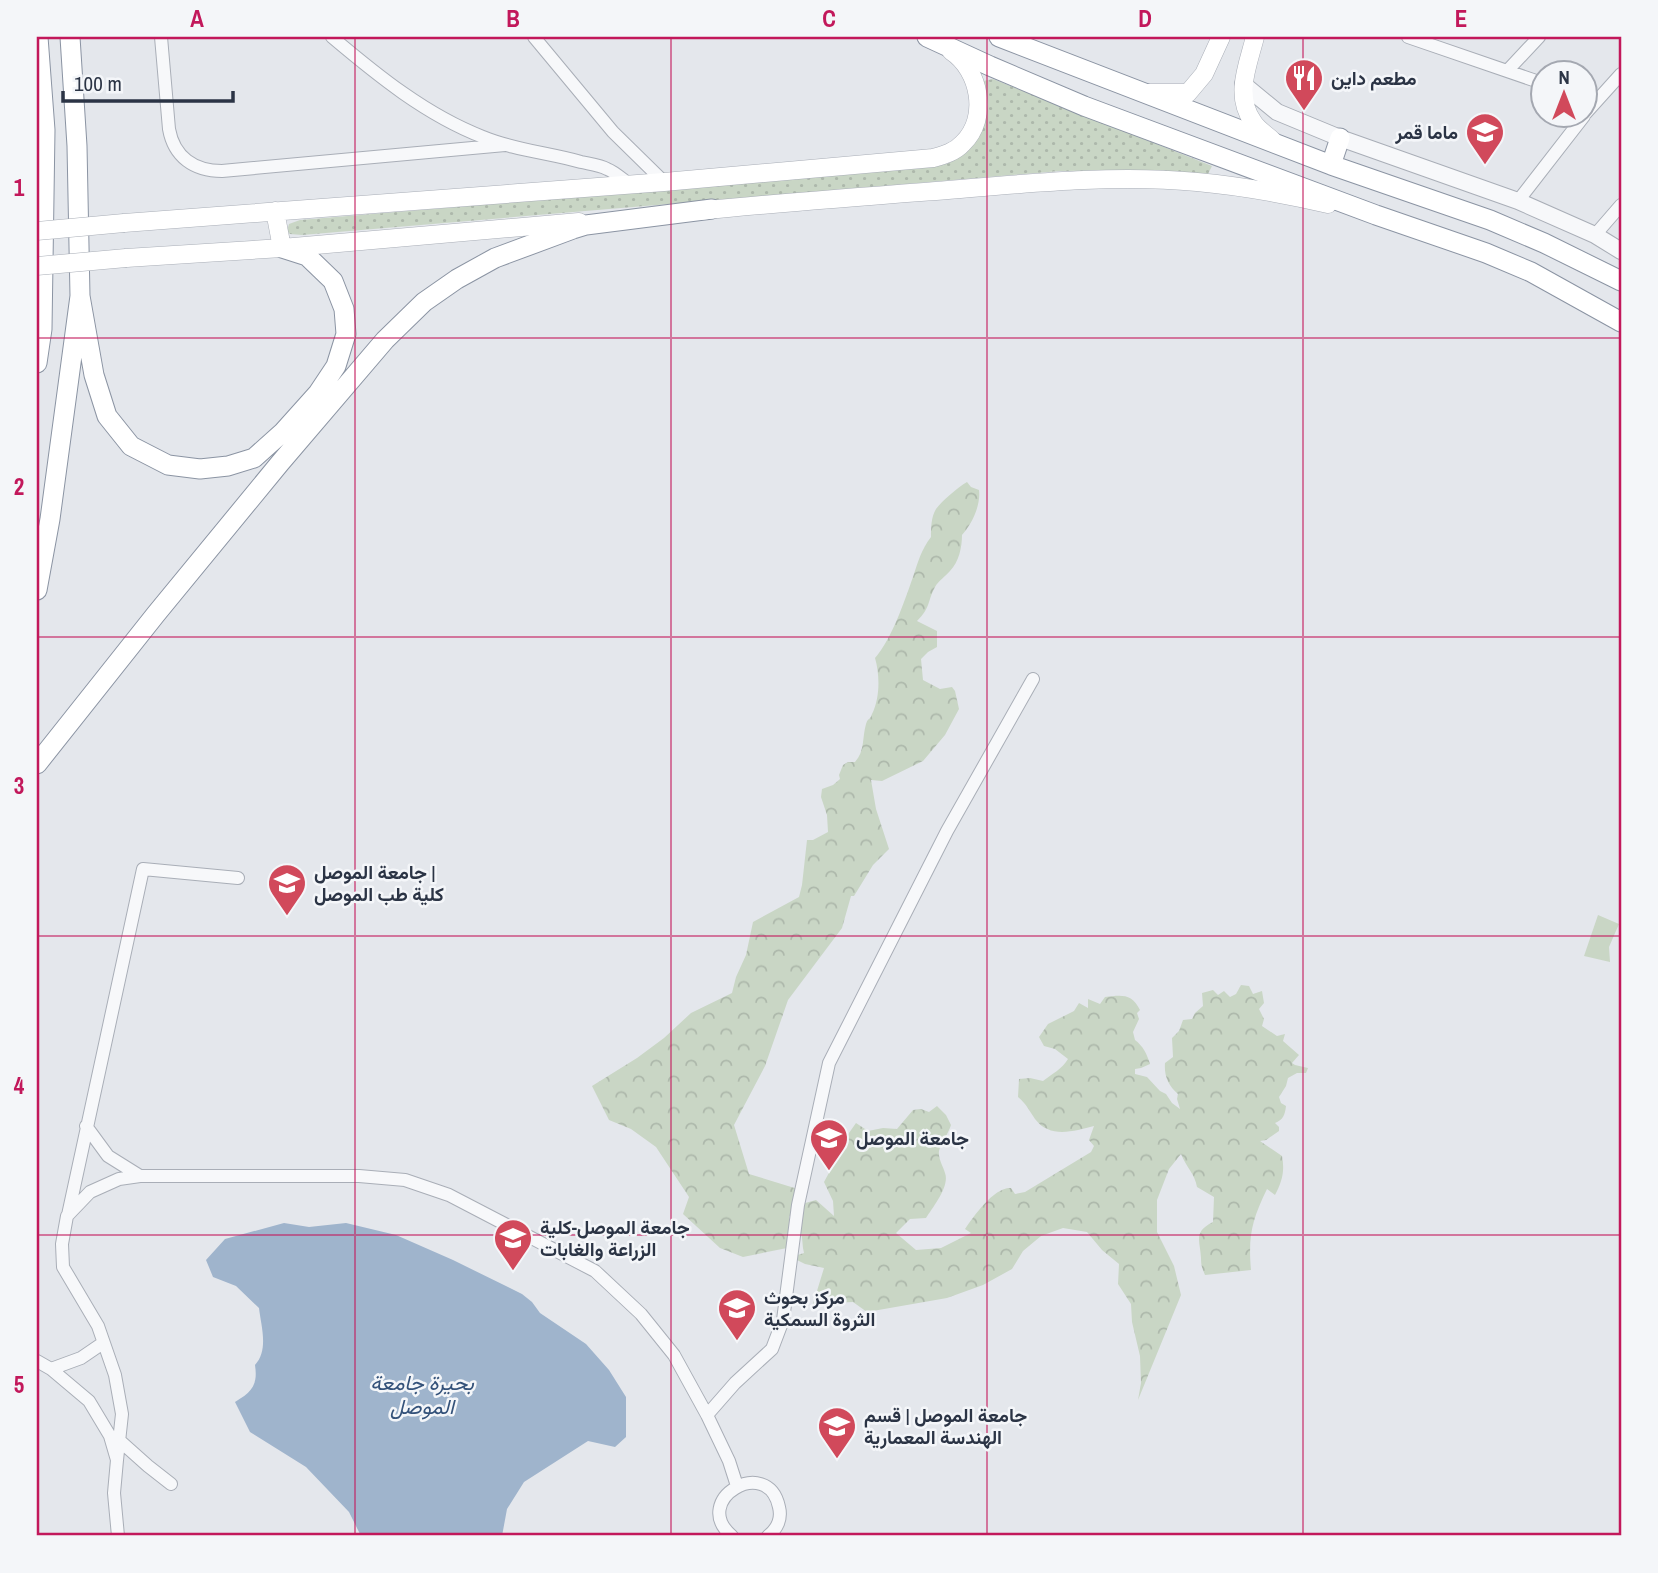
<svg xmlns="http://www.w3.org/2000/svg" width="1658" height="1573" viewBox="0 0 1658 1573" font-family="'Archivo Narrow',Vazirmatn,sans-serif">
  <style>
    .green { fill: #c9d6c5 }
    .forest { fill: url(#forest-crowns) }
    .garden { fill: url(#garden-dots) }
    .water { fill: #9fb4cc }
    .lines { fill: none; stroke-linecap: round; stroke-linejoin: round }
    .minor-casing { stroke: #a9aeb7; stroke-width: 14 }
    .tertiary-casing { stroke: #a9aeb7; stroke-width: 18 }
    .secondary-casing { stroke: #a9aeb7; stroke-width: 19 }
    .trunk-casing { stroke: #8b94a3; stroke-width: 21 }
    .minor { stroke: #f7f8fa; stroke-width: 12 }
    .tertiary { stroke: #f7f8fa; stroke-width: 16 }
    .secondary { stroke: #fff; stroke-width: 18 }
    .trunk { stroke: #fff; stroke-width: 19 }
    .secondary-bridge-casing { stroke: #a9aeb7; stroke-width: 19; stroke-linecap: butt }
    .secondary-bridge { stroke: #fff; stroke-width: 18 }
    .grid { fill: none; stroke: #c2185b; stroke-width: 2; stroke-opacity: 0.55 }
    .labels { text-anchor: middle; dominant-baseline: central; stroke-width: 5; stroke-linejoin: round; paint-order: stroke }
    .poi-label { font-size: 19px; font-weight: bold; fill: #2b3445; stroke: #f4f6f9; text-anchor: start }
    .water-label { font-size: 21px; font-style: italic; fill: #34527a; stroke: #f4f6f9 }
    .neatline { fill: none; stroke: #c2185b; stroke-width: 2.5 }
    .grid-label { font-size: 23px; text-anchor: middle; font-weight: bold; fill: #c2185b }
  </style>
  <defs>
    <pattern id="forest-crowns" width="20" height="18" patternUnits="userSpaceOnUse" patternTransform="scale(1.75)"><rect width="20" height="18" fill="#c9d6c5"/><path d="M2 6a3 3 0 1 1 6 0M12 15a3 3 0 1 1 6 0" fill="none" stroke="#adb8ab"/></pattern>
    <pattern id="garden-dots" width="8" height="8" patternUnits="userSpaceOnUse" patternTransform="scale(1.75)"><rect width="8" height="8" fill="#c9d6c5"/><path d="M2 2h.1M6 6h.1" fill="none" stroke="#adb8ab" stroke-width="1.8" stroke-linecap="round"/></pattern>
  </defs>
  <rect width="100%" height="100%" fill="#e4e7ec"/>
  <!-- green -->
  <path class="green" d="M1598 915 1619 924 1609 947 1610 962 1584 956Z"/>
  <!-- forest -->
  <path class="forest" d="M967 482 971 487 979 490C981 505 972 524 962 535 962 547 959 562 950 571 945 577 939 580 935 587 927 602 931 607 917 621L937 631V647L928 652 921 659 923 680 940 689 952 687 955 691 959 709 945 735 923 761 882 781 871 780 876 809 889 849 873 865 854 896H851L842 928 788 1000 765 1066 734 1125 749 1174 801 1190 798 1205 816 1200 834 1216 833 1201 824 1182 831 1169 837 1150 856 1123 868 1131 883 1128 897 1129 913 1110 921 1109 929 1112 937 1106 946 1115 951 1125C949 1132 940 1146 939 1151 938 1159 943 1166 945 1173 950 1186 933 1207 926 1218L910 1219 896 1233 916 1250 941 1248 971 1233 965 1229C974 1216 994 1187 1011 1188L1015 1194 1025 1192 1091 1152 1094 1146 1089 1140 1094 1126C1074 1131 1050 1139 1035 1119 1029 1110 1027 1105 1018 1097L1019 1079 1030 1078 1043 1081C1052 1074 1062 1069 1068 1059L1055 1049 1044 1046 1039 1037 1048 1024 1074 1011 1079 1003 1088 1008V999L1100 1004 1105 997C1121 995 1132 993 1140 1010L1137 1013 1139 1019 1133 1032 1135 1040C1143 1046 1147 1054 1150 1064L1141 1068 1135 1069V1074L1147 1077 1160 1091 1166 1094 1172 1103 1180 1109 1177 1099 1178 1094C1168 1085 1164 1076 1165 1063L1173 1057 1172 1038 1179 1031 1183 1020 1192 1019 1195 1013 1203 1006 1202 993 1213 990 1218 995 1224 991 1230 997 1236 994 1241 985 1249 986 1253 994 1262 991 1264 1003 1259 1009 1264 1019 1262 1026 1277 1036 1285 1034 1283 1041 1299 1055 1292 1063 1295 1065 1308 1068 1306 1073H1297L1288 1078 1286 1086 1279 1097 1281 1103 1286 1106C1285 1115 1283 1120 1275 1123L1279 1127V1131L1266 1140 1260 1141 1282 1156C1285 1171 1282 1182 1275 1195L1267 1189C1252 1220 1248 1235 1251 1270L1205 1275C1202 1268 1201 1265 1201 1258 1200 1240 1193 1232 1213 1222L1214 1197 1197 1187C1195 1174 1186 1167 1181 1154L1169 1169 1157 1200V1232L1174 1266 1181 1295 1138 1400 1141 1383 1140 1356 1132 1322 1131 1304 1118 1284 1119 1264 1102 1250 1087 1232 1063 1228 1041 1236 1023 1251 1012 1269 983 1285 947 1298 867 1312 853 1302 813 1304 824 1268 805 1264 791 1257 804 1253C802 1246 803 1240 801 1233 799 1223 796 1217 796 1207L789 1217 792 1247 743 1257 720 1248 683 1214 689 1197 656 1147 631 1129 609 1120 592 1086 637 1058 664 1038 691 1013 732 993 736 977 746 955 753 922 799 897 802 885 807 840H813L828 832 827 815 821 797 822 789 833 785 840 779 839 775 843 765 848 762H855C865 751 862 738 866 724 869 716 869 722 872 714 880 698 880 675 875 658 892 639 904 602 913 577 918 562 921 550 931 537 931 528 931 517 936 509 942 501 958 487 967 482Z"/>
  <!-- garden -->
  <path class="garden" d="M993 79 1212 166 1207 176 1153 170 1060 171 302 235 290 234 287 231 289 224 300 220 934 167 949 163 959 157 983 81Z"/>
  <!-- water -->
  <path class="water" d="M284 1223 309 1227 346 1223 396 1235 453 1260 522 1294 532 1302 540 1313 586 1344 609 1370 626 1397V1437L615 1447 588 1441 524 1482 507 1509 502 1536H361L349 1512 306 1467 250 1432 235 1402C252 1392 258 1385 255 1365 269 1350 261 1326 259 1308L236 1286 213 1277 206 1260 225 1239Z"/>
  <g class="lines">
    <defs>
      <path id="minor" d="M161 37 169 129C174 157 194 171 222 171L505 145
        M332 37C377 75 426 115 483 137 514 150 549 153 581 162 590 164 600 165 607 169 615 172 622 179 629 184
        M534 37 613 132 664 182
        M1408 37 1542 83
        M1508 70 1539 37
        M1584 115 1621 74
        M1518 201 1584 116
        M1595 235 1621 205
        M86 1126 108 1156 140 1176
        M68 1215 143 869 238 878
        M37 1361 51 1369 89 1401 110 1436 117 1460 114 1493 118 1536
        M51 1369 81 1358 103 1343
        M707 1415 735 1383 772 1349 783 1320 798 1205 829 1063 947 831 1033 679
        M120 1441 148 1466 171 1484
        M117 1460 122 1414 115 1375 98 1326 63 1267 62 1244 67 1216 90 1192 119 1179 140 1176H359L405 1180 449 1195 595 1271 641 1314 674 1355 707 1415 729 1461 737 1486
        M732 1536C689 1500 768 1454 779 1507 782 1519 777 1529 768 1536"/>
      <path id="tertiary" d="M1243 84 1277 112 1340 138 1518 201 1595 235 1621 251"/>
      <path id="secondary" d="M1255 37C1248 65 1234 95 1253 122 1257 129 1267 135 1273 141
        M1148 93H1188L1204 74 1221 37
        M275 211 282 248
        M698 211C777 203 857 197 936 191 1022 184 1110 174 1197 182 1241 186 1285 194 1328 204
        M124 223 664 182 933 158C944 155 955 152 963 143 989 118 980 70 951 51
        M126 258 282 248 579 222"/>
      <path id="trunk" d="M927 37 990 66 1084 106 1376 215 1486 253 1531 272 1621 322
        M999 37 1331 165 1490 220 1544 243 1621 281
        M1331 165 1340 138
        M80 296 94 375 107 416 131 446 168 465 200 469 228 466 254 458 283 432 318 393 336 366 346 334 344 309 333 281 307 256 282 248
        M37 363 42 329 45 130 38 37
        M37 590 50 519 80 296 77 146 70 37
        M37 764 156 614 280 463 385 340 424 302 457 279 495 258 573 229 586 225 712 209"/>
    </defs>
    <!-- minor casing -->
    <use href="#minor" class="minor-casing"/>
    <!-- tertiary casing -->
    <use href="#tertiary" class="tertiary-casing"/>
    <!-- secondary casing -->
    <use href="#secondary" class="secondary-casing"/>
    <!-- trunk casing -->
    <use href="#trunk" class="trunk-casing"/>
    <!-- minor -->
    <use href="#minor" class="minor"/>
    <!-- tertiary -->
    <use href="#tertiary" class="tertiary"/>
    <!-- secondary -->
    <use href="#secondary" class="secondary"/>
    <!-- trunk -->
    <use href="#trunk" class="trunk"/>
    <defs>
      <path id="secondary-bridge" d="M37 231 124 223
        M37 266 126 258"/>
    </defs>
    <!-- secondary-bridge casing -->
    <use href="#secondary-bridge" class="secondary-bridge-casing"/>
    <!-- secondary-bridge -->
    <use href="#secondary-bridge" class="secondary-bridge"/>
  </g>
  <!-- grid -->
  <path class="grid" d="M355 37V1536M671 37V1536M987 37V1536M1303 37V1536M37 338H1621M37 637H1621M37 936H1621M37 1235H1621"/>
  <!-- icons -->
  <defs>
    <symbol id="restaurant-pin" viewBox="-11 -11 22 30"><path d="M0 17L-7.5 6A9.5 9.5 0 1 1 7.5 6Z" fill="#d1495b" stroke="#f4f6f9"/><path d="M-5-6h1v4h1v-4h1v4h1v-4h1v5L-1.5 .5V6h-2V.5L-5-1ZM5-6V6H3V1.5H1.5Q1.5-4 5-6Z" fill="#fff"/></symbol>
    <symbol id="school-pin" viewBox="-11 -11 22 30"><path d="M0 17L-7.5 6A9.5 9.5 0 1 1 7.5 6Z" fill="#d1495b" stroke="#f4f6f9"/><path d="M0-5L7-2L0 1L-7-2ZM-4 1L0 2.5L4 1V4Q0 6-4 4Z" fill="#fff"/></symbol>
    <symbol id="university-pin" viewBox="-11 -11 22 30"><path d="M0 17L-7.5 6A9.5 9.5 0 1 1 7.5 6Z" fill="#d1495b" stroke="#f4f6f9"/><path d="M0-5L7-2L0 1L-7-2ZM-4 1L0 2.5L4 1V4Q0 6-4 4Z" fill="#fff"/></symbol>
  </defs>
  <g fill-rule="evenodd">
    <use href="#restaurant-pin" x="1282" y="56" width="44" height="60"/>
    <use href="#school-pin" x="1463" y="110" width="44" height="60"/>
    <use href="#university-pin" x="265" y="861" width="44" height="60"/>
    <use href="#university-pin" x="807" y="1116" width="44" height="60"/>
    <use href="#school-pin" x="491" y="1216" width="44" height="60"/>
    <use href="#university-pin" x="715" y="1286" width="44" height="60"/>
    <use href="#university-pin" x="815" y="1404" width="44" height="60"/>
  </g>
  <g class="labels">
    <!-- poi labels -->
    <g class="poi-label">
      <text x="1331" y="78">مطعم داين</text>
      <text x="1458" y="132" text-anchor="end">ماما قمر</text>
      <text x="314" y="872">جامعة الموصل |<tspan x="314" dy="22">كلية طب الموصل</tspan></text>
      <text x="856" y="1138">جامعة الموصل</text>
      <text x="540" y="1227">جامعة الموصل-كلية<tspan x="540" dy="22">الزراعة والغابات</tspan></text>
      <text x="764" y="1297">مركز بحوث<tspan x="764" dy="22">الثروة السمكية</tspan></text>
      <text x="864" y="1415">جامعة الموصل | قسم<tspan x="864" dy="22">الهندسة المعمارية</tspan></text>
    </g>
    <!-- water labels -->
    <g class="water-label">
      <text x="422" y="1382">بحيرة جامعة<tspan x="422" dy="24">الموصل</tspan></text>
    </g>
  </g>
  <!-- border -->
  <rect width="1658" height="1573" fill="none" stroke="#f4f6f9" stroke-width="77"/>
  <!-- north arrow -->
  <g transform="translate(1564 94)"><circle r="33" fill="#f4f6f9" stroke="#a4a8b1" stroke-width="2"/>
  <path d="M0-5L12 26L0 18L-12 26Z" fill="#d1495b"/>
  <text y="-10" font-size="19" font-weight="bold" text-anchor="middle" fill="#2b3445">N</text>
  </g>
  <!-- scale -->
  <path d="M63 91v10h170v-10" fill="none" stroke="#2b3445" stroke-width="3.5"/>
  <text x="74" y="91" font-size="21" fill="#2b3445" stroke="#f4f6f9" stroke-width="5" paint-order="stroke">100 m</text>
  <rect x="38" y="38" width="1582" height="1496" class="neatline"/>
  <g class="grid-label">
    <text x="197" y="27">A</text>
    <text x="513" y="27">B</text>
    <text x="829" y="27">C</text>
    <text x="1145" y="27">D</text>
    <text x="1461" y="27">E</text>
    <text x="19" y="196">1</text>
    <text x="19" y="495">2</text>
    <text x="19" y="794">3</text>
    <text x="19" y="1094">4</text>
    <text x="19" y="1393">5</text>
  </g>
</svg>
